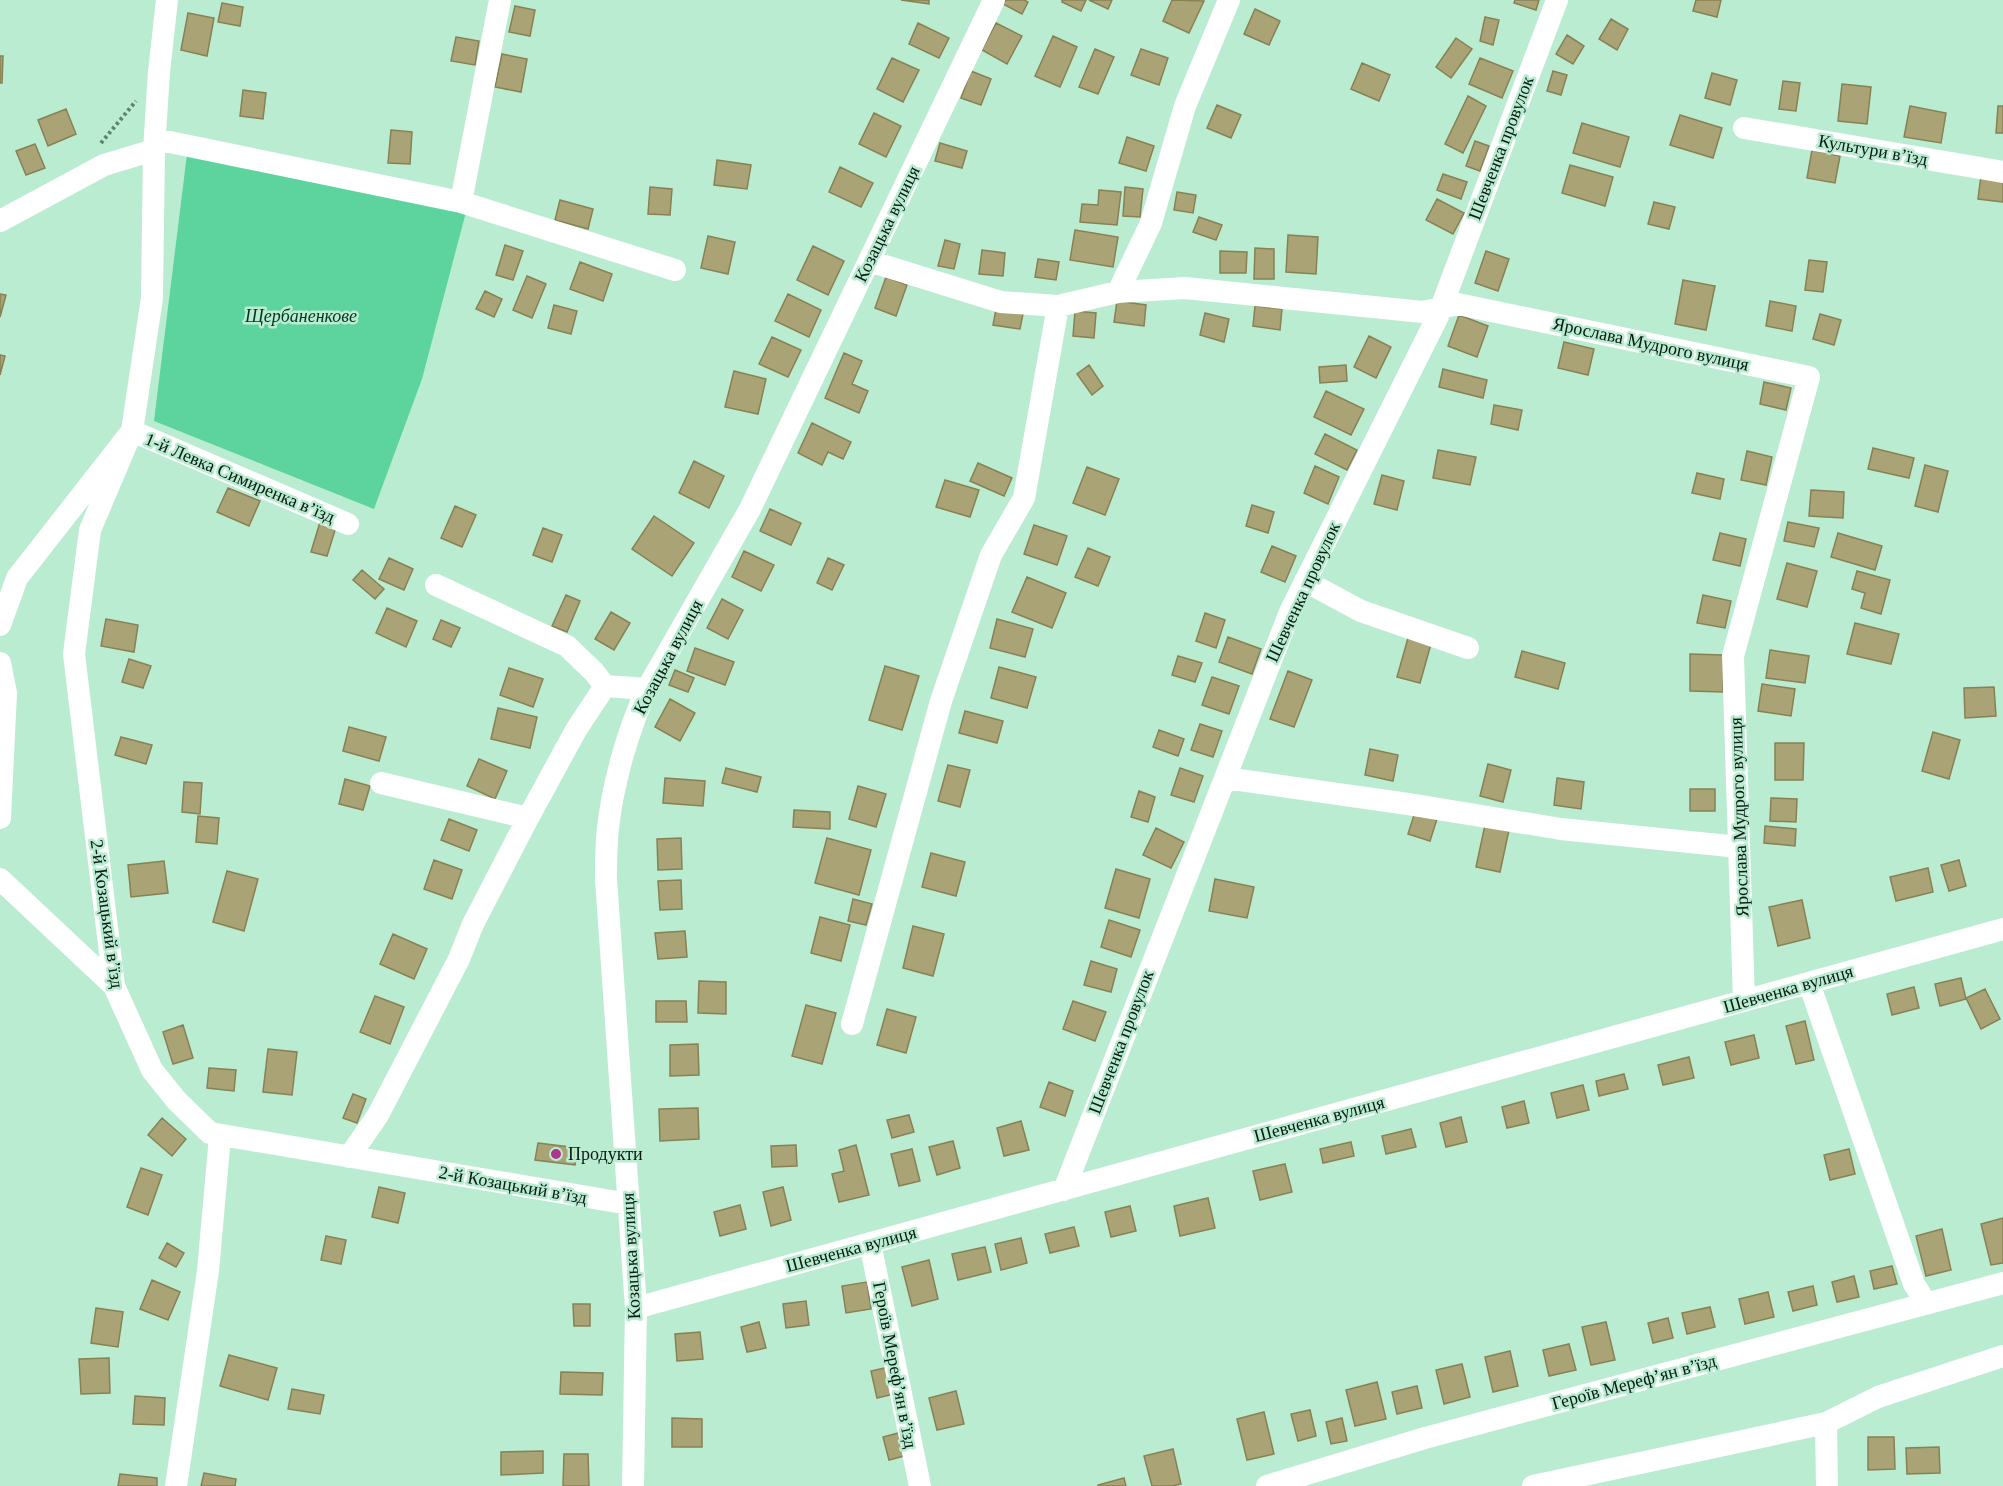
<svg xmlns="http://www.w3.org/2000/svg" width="2003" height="1486" viewBox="0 0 2003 1486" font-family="Georgia,serif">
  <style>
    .green { fill: #5dd39d }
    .building { fill: #aaa375; stroke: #878154; stroke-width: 1.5 }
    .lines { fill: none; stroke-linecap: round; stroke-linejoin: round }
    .path { stroke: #608371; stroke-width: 4; stroke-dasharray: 3 3; stroke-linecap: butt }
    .minor { stroke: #fff; stroke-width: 22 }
    .poi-dot { fill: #ad368b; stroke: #baecd1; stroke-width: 2 }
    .labels { text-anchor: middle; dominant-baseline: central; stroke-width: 5; stroke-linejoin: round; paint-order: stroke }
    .street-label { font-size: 18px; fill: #061a11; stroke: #baecd1 }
    .park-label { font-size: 18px; font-style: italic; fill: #013722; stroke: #baecd1 }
    .poi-label { font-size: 18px; fill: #061a11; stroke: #baecd1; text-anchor: start }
  </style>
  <rect width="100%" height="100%" fill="#baecd1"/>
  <!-- green -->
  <path class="green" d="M187 154 466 212 422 379 374 509 154 421Z"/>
  <!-- building -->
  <path class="building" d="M901 0H929V4Z
    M1006 0H1024L1028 2 1022 14 1003 4Z
    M1062 0H1086L1081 11 1062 2Z
    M1089 0H1112L1108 9Z
    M1172 0 1204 1 1189 33 1163 21Z
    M1515 0H1539L1536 10 1514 3Z
    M1696 0H1721L1717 17 1693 11Z
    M222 3 243 7 240 26 218 22Z
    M515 6 535 10 530 36 509 32Z
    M1255 9 1280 21 1269 45 1244 34Z
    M188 13 214 18 207 56 181 50Z
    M1485 17 1499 20 1493 45 1480 41Z
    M1611 19 1628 29 1617 50 1599 39Z
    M918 23 949 38 939 58 909 44Z
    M996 23 1022 36 1007 64 982 50Z
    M1567 35 1584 46 1573 64 1556 54Z
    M1053 36 1077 47 1060 87 1035 76Z
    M456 37 479 41 475 65 451 61Z
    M1456 38 1472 49 1451 78 1436 67Z
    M1095 49 1114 57 1098 94 1079 87Z
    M1141 49 1168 58 1159 85 1131 75Z
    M502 54 527 59 521 92 495 87Z
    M0 56H3L2 83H0Z
    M892 58 919 70 903 102 877 89Z
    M1480 58 1513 71 1502 98 1469 84Z
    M1362 63 1390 75 1379 101 1351 89Z
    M971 71 991 79 981 105 961 98Z
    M1553 71 1567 75 1561 95 1547 91Z
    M1712 73 1737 80 1730 105 1705 98Z
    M1783 81 1800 83 1796 111 1779 109Z
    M1842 84 1871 87 1867 124 1838 121Z
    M243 90 266 93 263 119 240 116Z
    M1468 96 1486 106 1463 153 1445 144Z
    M1217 105 1241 115 1231 138 1207 128Z
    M1910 106 1946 113 1941 143 1904 137Z
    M1998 106H2003V133H1996Z
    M66 109 76 134 48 146 38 120Z
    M874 113 901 126 886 157 859 144Z
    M1680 115 1722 128 1713 158 1670 145Z
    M1582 123 1629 137 1620 167 1573 153Z
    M391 130 412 132 410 164 388 163Z
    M1127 137 1154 146 1146 171 1119 163Z
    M1475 141 1489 146 1480 171 1466 166Z
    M940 143 967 151 962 168 935 161Z
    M35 144 45 168 26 175 16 151Z
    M1812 150 1840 156 1835 183 1807 178Z
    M717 160 751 165 747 189 714 185Z
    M1570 165 1613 177 1605 206 1562 193Z
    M840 167 873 183 861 207 829 192Z
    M1443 174 1467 182 1461 199 1437 190Z
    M1981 175 2003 178V202L1978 199Z
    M650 187 672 189 670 215 648 214Z
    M1125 187 1143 189 1140 217 1123 216Z
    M1099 190 1121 192 1117 225 1080 222 1082 204 1098 205Z
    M1177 192 1196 195 1193 213 1174 210Z
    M1437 199 1464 213 1453 234 1426 220Z
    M560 200 593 209 588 229 555 220Z
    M1654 202 1675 207 1669 229 1648 224Z
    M1199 217 1222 225 1216 240 1193 232Z
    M1075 230 1118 237 1113 267 1070 260Z
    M1288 235 1318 237 1316 274 1286 272Z
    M708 236 735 242 728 274 701 268Z
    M945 240 960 244 954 269 938 266Z
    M505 245 523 251 513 280 496 275Z
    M813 246 844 261 828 295 797 280Z
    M1255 248 1274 249V279H1254Z
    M982 250 1005 253 1003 276 979 274Z
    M1220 251 1247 252 1246 273H1220Z
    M1486 251 1509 259 1498 291 1475 283Z
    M1038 259 1059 262 1056 280 1035 277Z
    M1809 260 1827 262 1823 292 1805 290Z
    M580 262 612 274 603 301 570 289Z
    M527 276 546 284 532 318 513 310Z
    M886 277 907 285 896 316 875 308Z
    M1683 280 1715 286 1706 330 1675 324Z
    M485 291 502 299 494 317 476 309Z
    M0 294 6 295 0 317Z
    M788 294 821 310 809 337 775 321Z
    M1117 301 1146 305 1144 326 1114 322Z
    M1770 301 1796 306 1792 331 1766 326Z
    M554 305 577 311 571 334 548 328Z
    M1255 306 1282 309 1280 330 1253 326Z
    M996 309 1023 314 1020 329 993 325Z
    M1075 311 1096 313 1094 338 1073 336Z
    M1205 313 1229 319 1224 342 1200 335Z
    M1820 314 1841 320 1834 345 1813 339Z
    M1459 315 1488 326 1477 357 1448 346Z
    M1369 336 1391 347 1376 378 1354 367Z
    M772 337 801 350 788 377 759 364Z
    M1564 342 1594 349 1588 375 1558 368Z
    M844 353 862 361 852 384 868 391 859 413 825 398Z
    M0 355 5 356 0 375Z
    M1089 365 1103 386 1092 395 1077 374Z
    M1346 365 1347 381 1320 383 1319 367Z
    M1443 369 1487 380 1483 398 1439 387Z
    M734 371 766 379 758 414 725 407Z
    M1764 382 1791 388 1786 410 1760 404Z
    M1326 391 1364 409 1351 435 1314 417Z
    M1494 405 1522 410 1518 430 1491 424Z
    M812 423 851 442 843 459 828 452 822 465 798 453Z
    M1325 434 1357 450 1347 470 1315 454Z
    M1873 448 1914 458 1909 478 1868 469Z
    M1438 450 1476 457 1470 485 1433 478Z
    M1747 451 1772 457 1766 485 1741 480Z
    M694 461 724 476 709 508 679 493Z
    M978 463 1012 478 1004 496 970 481Z
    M1925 465 1948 471 1938 512 1915 506Z
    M1315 466 1339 477 1328 504 1304 493Z
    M1087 467 1119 479 1105 515 1073 503Z
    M1697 473 1724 479 1720 499 1692 493Z
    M1382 475 1404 481 1397 510 1374 504Z
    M945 480 979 490 970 517 936 507Z
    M228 488 260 501 249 526 217 512Z
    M1811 490 1844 492 1843 518 1809 516Z
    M1252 505 1274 512 1268 533 1246 526Z
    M455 506 476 515 462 547 441 538Z
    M770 509 801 523 791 545 760 531Z
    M654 516 694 543 672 576 632 549Z
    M320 522 336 527 327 556 311 552Z
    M1788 522 1819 528 1814 547 1784 541Z
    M1034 525 1067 536 1057 565 1024 554Z
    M543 528 562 535 552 562 533 555Z
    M1720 533 1746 539 1740 566 1713 560Z
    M1838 533 1882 546 1875 570 1831 557Z
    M1272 546 1296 556 1285 582 1261 572Z
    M1088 548 1110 557 1098 586 1075 577Z
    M744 551 774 565 761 591 732 577Z
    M389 558 413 569 404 590 379 579Z
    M828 558 844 565 832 590 817 583Z
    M1787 563 1817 571 1807 607 1777 599Z
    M362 570 384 589 375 599 353 580Z
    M1857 571 1890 580 1881 614 1861 608 1865 593 1852 589Z
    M1027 577 1066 593 1052 628 1012 612Z
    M566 595 580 601 567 632 552 626Z
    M1703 595 1731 601 1725 628 1697 623Z
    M722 599 743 610 728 639 707 628Z
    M387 608 417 621 406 647 376 633Z
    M611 612 630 623 614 650 595 639Z
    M1205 613 1225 620 1216 648 1196 641Z
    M106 619 138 625 134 652 101 646Z
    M997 619 1033 629 1025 657 990 648Z
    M441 620 460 628 451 647 433 639Z
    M1855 623 1899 634 1891 664 1847 654Z
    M1228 637 1261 649 1252 674 1219 662Z
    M1408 638 1431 644 1420 683 1397 677Z
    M695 648 734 662 725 685 687 671Z
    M1770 650 1809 656 1805 683 1766 678Z
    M1522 651 1565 663 1558 689 1515 677Z
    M1690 654 1723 655V692L1690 691Z
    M1178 656 1202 663 1195 682 1172 675Z
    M129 659 151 666 143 688 122 682Z
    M885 666 919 676 902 730 869 720Z
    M999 667 1036 677 1027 708 991 698Z
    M509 668 543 679 533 707 500 695Z
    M675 670 694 678 688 692 669 685Z
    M1288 671 1312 680 1294 727 1270 719Z
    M1212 677 1239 686 1229 714 1202 705Z
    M1762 684 1795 689 1791 716 1758 711Z
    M1994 687 1996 716 1965 718 1964 688Z
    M670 699 695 713 680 741 655 727Z
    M498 708 537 717 530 748 491 739Z
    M965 711 1003 721 997 743 959 733Z
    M1200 724 1222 731 1213 757 1191 750Z
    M349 727 386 737 379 761 343 751Z
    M1159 730 1184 739 1178 756 1153 747Z
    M1933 732 1960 740 1949 779 1922 771Z
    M121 737 152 745 146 764 115 755Z
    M1775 743H1804L1803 780H1775Z
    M1370 749 1398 755 1393 781 1365 775Z
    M479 759 507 771 495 799 467 786Z
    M1488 764 1511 770 1503 802 1480 796Z
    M948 765 970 770 960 807 938 801Z
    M726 768 761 777 757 792 722 783Z
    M1180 768 1203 776 1194 802 1171 795Z
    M665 778 705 781 703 806 663 803Z
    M1557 778 1584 782 1581 809 1554 805Z
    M345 779 370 786 363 810 339 804Z
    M184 782 202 783 200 814 182 812Z
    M858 786 886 794 876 827 849 819Z
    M1690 789H1715V811H1690Z
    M1139 791 1155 797 1148 822 1131 817Z
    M1771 798 1797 799 1796 822 1770 821Z
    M794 810 830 812V829L793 827Z
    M1415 812 1437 819 1430 841 1408 834Z
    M198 816 219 818 217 844 196 842Z
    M449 819 477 830 469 851 441 840Z
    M1485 825 1509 830 1500 872 1476 867Z
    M1765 826 1796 829 1795 846 1764 843Z
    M1156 828 1184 842 1171 868 1143 855Z
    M681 838 682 869 658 870 657 839Z
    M827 838 871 850 859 895 815 883Z
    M931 853 965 862 956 896 922 887Z
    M434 860 462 870 452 899 424 889Z
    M1959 860 1966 886 1949 891 1941 865Z
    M164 861 168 893 131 897 128 865Z
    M1928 868 1933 892 1896 901 1890 877Z
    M1116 869 1150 879 1139 918 1105 908Z
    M227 871 258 879 244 931 213 922Z
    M1215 879 1254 887 1247 918 1209 911Z
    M681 880 682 909 660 910 658 881Z
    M853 899 872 904 866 925 848 921Z
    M1802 900 1810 938 1778 946 1769 907Z
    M820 917 850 925 841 961 811 953Z
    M1109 920 1140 930 1131 957 1101 947Z
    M913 926 944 934 933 976 903 968Z
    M685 931 687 957 658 959 655 933Z
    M393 934 427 949 414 979 380 964Z
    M1091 961 1117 969 1111 992 1084 985Z
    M1961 978 1966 999 1940 1006 1935 984Z
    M699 981 726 982V1014L698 1013Z
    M1914 987 1919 1008 1892 1015 1887 994Z
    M1985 989 2000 1019 1981 1029 1966 998Z
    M375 996 404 1007 390 1044 360 1032Z
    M656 1001H686L687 1022H656Z
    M1073 1001 1106 1012 1095 1041 1063 1029Z
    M806 1005 836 1013 822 1064 792 1056Z
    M887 1009 916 1017 906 1053 877 1045Z
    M1805 1021 1814 1060 1796 1064 1786 1026Z
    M183 1025 193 1058 173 1064 163 1032Z
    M1754 1035 1759 1058 1731 1065 1725 1042Z
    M698 1044 699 1075 670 1076V1045Z
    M268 1049 297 1052 292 1095 263 1092Z
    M1689 1057 1694 1078 1663 1085 1658 1065Z
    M209 1068 236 1070 234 1091 207 1088Z
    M1624 1074 1628 1089 1599 1096 1596 1081Z
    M1049 1082 1073 1091 1065 1116 1040 1107Z
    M1583 1085 1589 1110 1557 1118 1551 1093Z
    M353 1094 366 1099 357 1123 343 1118Z
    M1524 1101 1529 1123 1507 1128 1502 1107Z
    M698 1108 699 1139 660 1141 659 1109Z
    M909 1115 914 1132 892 1138 887 1120Z
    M1461 1117 1467 1142 1446 1147 1440 1123Z
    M162 1118 186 1139 172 1156 148 1135Z
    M1021 1121 1029 1150 1004 1156 997 1128Z
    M1411 1129 1416 1147 1386 1154 1382 1136Z
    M953 1141 960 1168 937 1175 929 1147Z
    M1351 1142 1354 1156 1323 1163 1320 1149Z
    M538 1143 578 1148 575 1165 535 1160Z
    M796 1145 797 1166 772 1167 771 1146Z
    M856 1145 869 1195 839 1202 832 1174 844 1171 839 1150Z
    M912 1149 920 1181 899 1186 891 1154Z
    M1849 1149 1855 1174 1830 1180 1824 1155Z
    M1285 1164 1292 1192 1260 1200 1253 1171Z
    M141 1168 162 1175 148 1215 127 1207Z
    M379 1187 405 1193 398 1223 372 1217Z
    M783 1187 791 1220 771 1226 763 1192Z
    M1208 1198 1215 1228 1180 1236 1174 1206Z
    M740 1205 746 1229 720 1236 714 1212Z
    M1130 1206 1136 1231 1111 1237 1105 1212Z
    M2003 1218V1263L1991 1265 1981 1224Z
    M1074 1227 1079 1246 1050 1253 1045 1234Z
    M1942 1229 1951 1270 1926 1276 1916 1236Z
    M326 1236 346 1240 341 1264 321 1260Z
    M1021 1238 1027 1263 1001 1270 995 1244Z
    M167 1243 184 1253 176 1267 159 1258Z
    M985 1247 991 1272 958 1280 952 1254Z
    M929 1260 938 1299 912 1306 902 1267Z
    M1892 1266 1897 1284 1874 1289 1870 1271Z
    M1854 1276 1859 1297 1837 1302 1832 1282Z
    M152 1280 180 1292 168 1320 140 1309Z
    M867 1282 871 1309 846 1313 842 1286Z
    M1813 1286 1817 1305 1793 1311 1788 1292Z
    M1768 1292 1774 1317 1745 1324 1739 1299Z
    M806 1301 809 1325 786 1328 783 1304Z
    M573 1304H590V1326H574Z
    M1710 1307 1715 1327 1687 1334 1682 1313Z
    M96 1308 123 1312 118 1347 91 1343Z
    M1668 1318 1673 1338 1653 1343 1648 1323Z
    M759 1322 766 1348 747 1352 741 1327Z
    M1606 1322 1615 1360 1591 1365 1582 1327Z
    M700 1332 703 1359 677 1361 675 1334Z
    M1569 1344 1576 1370 1549 1376 1543 1350Z
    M1510 1351 1518 1386 1493 1392 1485 1357Z
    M229 1355 277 1368 268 1400 220 1386Z
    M109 1358 110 1393 81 1394 79 1359Z
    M1462 1364 1470 1397 1444 1404 1436 1370Z
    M889 1367 894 1394 877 1398 871 1371Z
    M561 1372 603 1373 602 1395 560 1394Z
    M1377 1382 1386 1419 1355 1426 1346 1390Z
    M1417 1386 1422 1408 1397 1414 1392 1392Z
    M292 1389 324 1395 320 1414 288 1409Z
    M956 1391 964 1424 937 1430 929 1398Z
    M135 1396 165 1398 164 1425 133 1424Z
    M1310 1410 1316 1436 1298 1441 1291 1414Z
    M1264 1412 1274 1454 1247 1460 1237 1419Z
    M672 1418 702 1419V1447H672Z
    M1342 1418 1347 1441 1331 1444 1326 1422Z
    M902 1432 908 1455 889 1460 883 1437Z
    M1868 1437H1894L1895 1469 1868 1470Z
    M1939 1447 1940 1473 1907 1474 1906 1448Z
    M1173 1449 1181 1484 1172 1486H1152L1144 1456Z
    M543 1451V1473L501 1475V1452Z
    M564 1454H588L589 1486H563Z
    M204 1473 236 1479 235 1486H201Z
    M120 1474 157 1478V1486H118Z
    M1124 1478 1126 1486H1098V1485Z"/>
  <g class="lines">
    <!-- path -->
    <path class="path" d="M101 143 136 101"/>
    <!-- minor -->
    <path class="minor" d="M1744 128 2003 172
      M155 139 461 202 675 270
      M461 202 500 0
      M0 221 104 165 154 150
      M869 261 1001 302 1058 306 1118 292 1185 288 1423 312 1458 304 1809 377 1733 656 1744 1001
      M1118 292 1151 223 1185 106 1229 0
      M348 524 132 431 90 530 74 654 114 986 152 1070 177 1101 210 1133 629 1204
      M1305 581 1361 611 1468 648
      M436 585 567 646 594 672 605 686
      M0 625 17 578 132 431 152 298 154 150 159 72 167 0
      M0 663 6 693 0 818
      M1225 778 1408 804 1561 829 1739 847
      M381 783 528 818
      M0 879 114 986
      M1809 983 1914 1284 1926 1303
      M852 1024 941 701 991 555 1024 498 1058 306
      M349 1157 378 1115 459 959 473 924 528 818 576 730 605 686 647 689
      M1064 1190 1290 612 1438 316 1557 0
      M870 1243 920 1486
      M636 1308 2003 929
      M1826 1423 1827 1486
      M176 1486 208 1271 220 1136
      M633 1486 636 1308 606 879C606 862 606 845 608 828 613 783 628 730 647 689L750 509 994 0
      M1267 1486 1425 1438 2003 1283
      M1533 1486 1826 1423 1878 1397 2003 1356"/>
  </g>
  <!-- markers -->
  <circle class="poi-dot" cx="556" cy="1154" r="6"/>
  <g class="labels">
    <!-- street labels -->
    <g class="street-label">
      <text transform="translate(1501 148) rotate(-69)">Шевченка провулок</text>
      <text transform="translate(1873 150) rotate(10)">Культури в’їзд</text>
      <text transform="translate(887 224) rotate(-64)">Козацька вулиця</text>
      <text transform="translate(1651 344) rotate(12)">Ярослава Мудрого вулиця</text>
      <text transform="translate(240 478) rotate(23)">1-й Левка Симиренка в’їзд</text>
      <text transform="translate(1303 592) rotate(-65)">Шевченка провулок</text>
      <text transform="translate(668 657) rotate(-62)">Козацька вулиця</text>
      <text transform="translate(1739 817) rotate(-92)">Ярослава Мудрого вулиця</text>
      <text transform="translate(107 914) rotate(82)">2-й Козацький в’їзд</text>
      <text transform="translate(1788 989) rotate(-16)">Шевченка вулиця</text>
      <text transform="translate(1121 1042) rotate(-69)">Шевченка провулок</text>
      <text transform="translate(1319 1119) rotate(-15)">Шевченка вулиця</text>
      <text transform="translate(513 1185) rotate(10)">2-й Козацький в’їзд</text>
      <text transform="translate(851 1249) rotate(-15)">Шевченка вулиця</text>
      <text transform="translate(631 1256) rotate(-93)">Козацька вулиця</text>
      <text transform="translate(895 1365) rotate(79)">Героїв Мерефʼян вʼїзд</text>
      <text transform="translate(1634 1382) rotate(-15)">Героїв Мерефʼян вʼїзд</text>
    </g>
    <!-- park labels -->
    <g class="park-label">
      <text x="301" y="316">Щербаненкове</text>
    </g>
    <!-- poi labels -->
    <g class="poi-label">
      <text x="568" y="1154">Продукти</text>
    </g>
  </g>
</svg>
